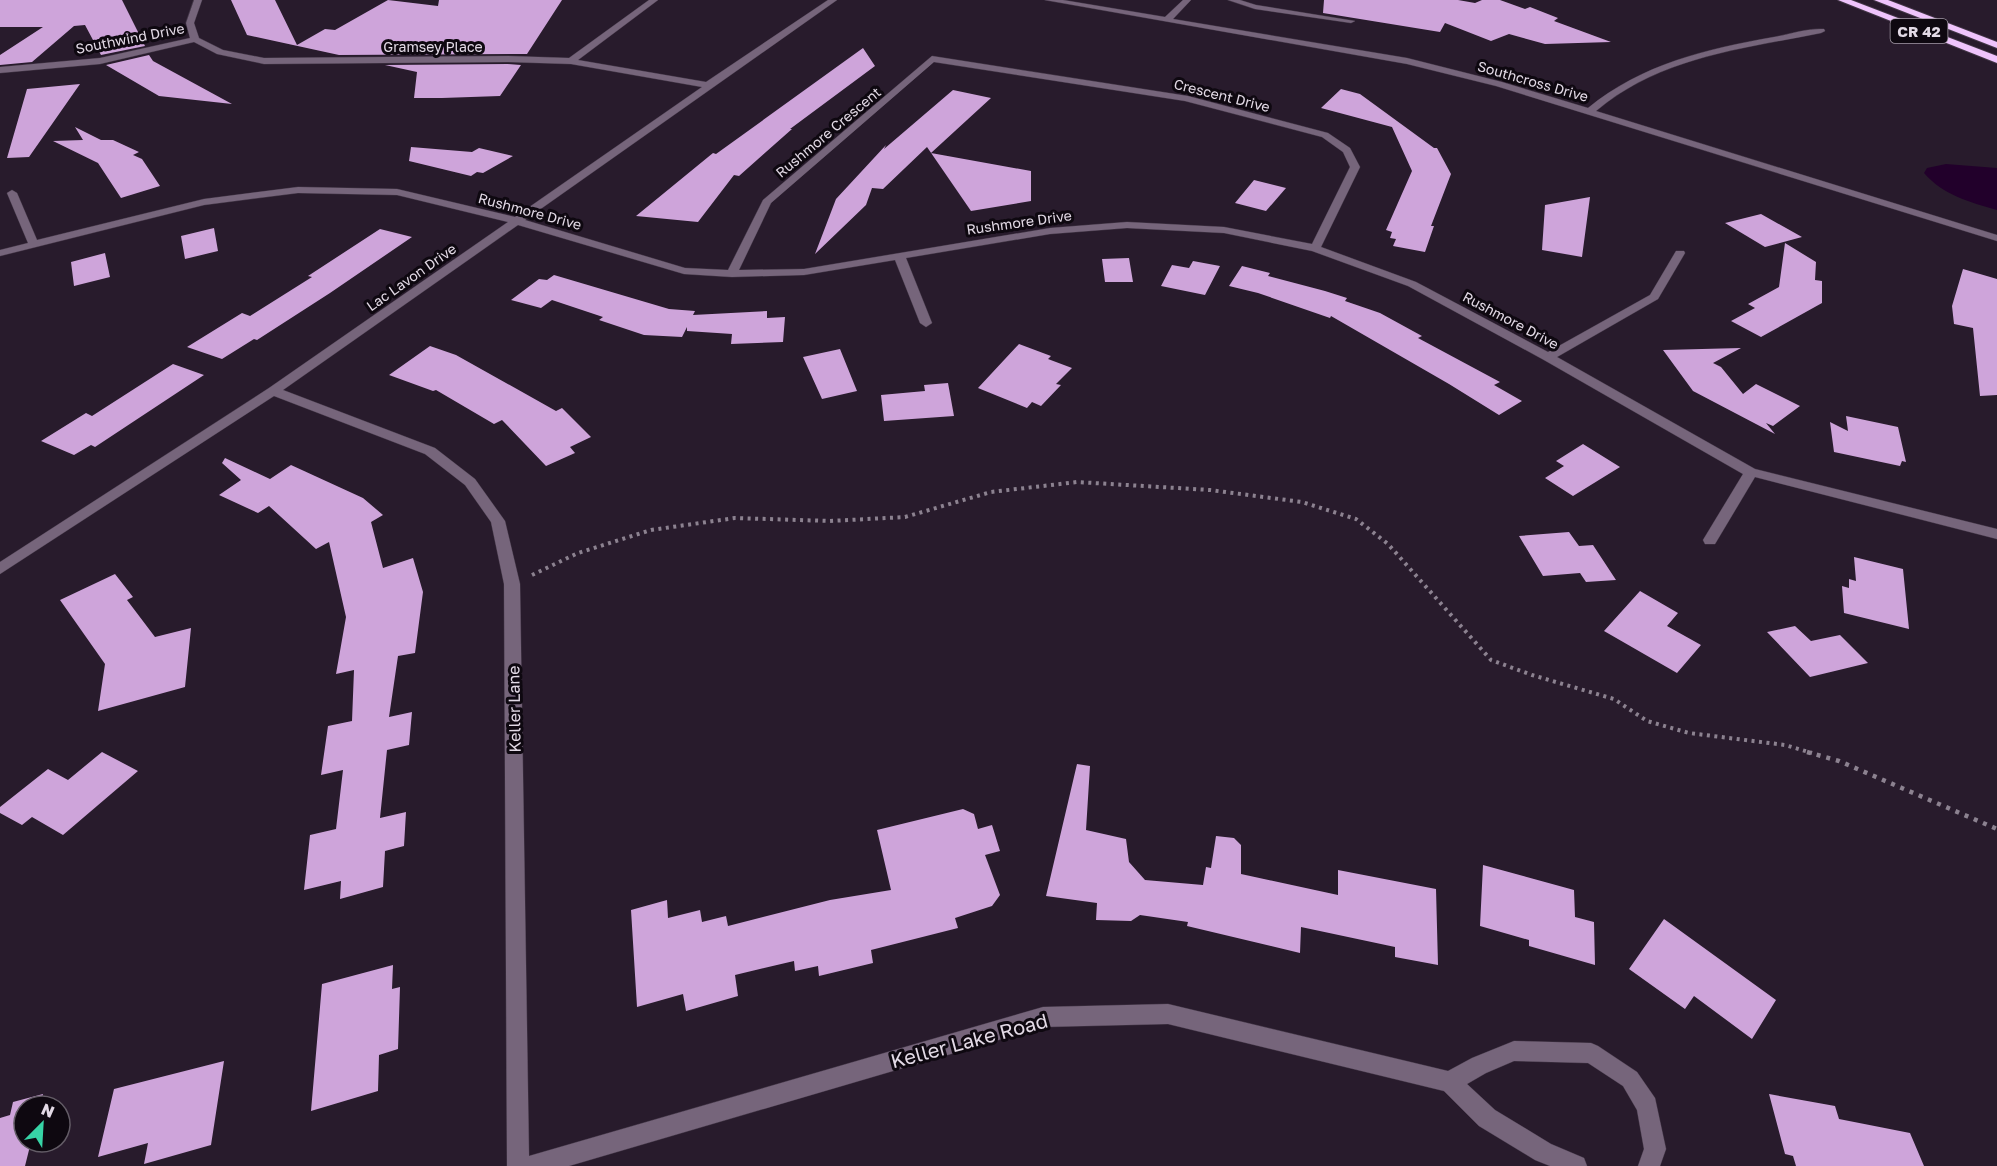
<svg xmlns="http://www.w3.org/2000/svg" width="1997" height="1166" viewBox="0 0 1997 1166" font-family="'Golos Text',sans-serif">
  <style>
    .water { fill: #22002b }
    .building { fill: #cea4da }
    .lines { fill: none; stroke-linecap: round; stroke-linejoin: round }
    .minor-casing { stroke: #423646; stroke-width: 1 }
    .highway-casing { stroke: #423646; stroke-width: 2 }
    .path-far1 { stroke: #8c8290; stroke-width: 4; stroke-dasharray: 3 4.5; stroke-linecap: butt }
    .path { stroke: #8c8290; stroke-width: 4.5; stroke-dasharray: 4 6; stroke-linecap: butt }
    .minor { fill: #76657b; fill-rule: evenodd }
    .highway { fill: #efc4fc; fill-rule: evenodd }
    .labels { text-anchor: middle; dominant-baseline: central; stroke-width: 6; stroke-linejoin: round; paint-order: stroke }
    .far-street-label { font-size: 14px; fill: #e3dae6; stroke: #0e0810 }
    .shield { fill: #0e0810; stroke: #a39ba6; stroke-width: 1.5 }
    .shield-label { font-size: 15px; font-weight: bold; fill: #e3dae6 }
    .street-label { font-size: 16px; fill: #e3dae6; stroke: #0e0810 }
    .near-street-label { font-size: 20px; fill: #e3dae6; stroke: #0e0810 }
  </style>
  <rect width="100%" height="100%" fill="#281b2c"/>
  <!-- water -->
  <path class="water" d="M1946 164 1997 168V210C1969 202 1943 195 1924 173L1927 168Z"/>
  <!-- building -->
  <path class="building" d="M0 0H122L145 46 101 55 85 25 74 26 32 62 0 65V55L43 27H0Z
    M231 0H275L297 45 325 29 335 30 388 0 438 6 439 0H562L527 54 339 55 247 35Z
    M1324 0H1458L1475 3 1482 0H1500L1525 9 1530 7 1558 18 1554 21 1611 42 1545 44 1509 34 1491 41 1445 23 1440 32 1323 13Z
    M863 48 875 66 790 129H792L739 176 734 175 698 222 636 216 713 153 716 154Z
    M149 55 153 61 232 104 159 96 106 65Z
    M385 65 508 64 521 65 500 96 442 98H414L417 72Z
    M80 84 29 157 7 158 27 89Z
    M1341 89 1360 94 1434 148H1437L1451 174 1431 226H1434L1425 252 1393 246 1396 239 1390 238 1392 232 1386 230 1412 171 1392 127 1321 108Z
    M953 90 991 98 931 153 1031 171V201L971 211 927 147 883 189 872 188 866 205 815 254 836 199 886 145 884 149Z
    M75 127 101 140H113L139 152 133 155 142 159 160 186 121 198 98 163 53 141 83 140Z
    M411 147 472 152 479 148 513 156 483 173 477 172 471 176 409 161Z
    M1254 180 1286 188 1266 211 1235 203Z
    M1590 197 1582 257 1542 250 1545 205Z
    M1761 214 1802 237 1765 247 1725 223Z
    M214 228 218 251 185 259 181 236Z
    M380 229 412 237 330 293 257 340 254 339 222 359 187 347 242 313 250 316 312 277 308 276Z
    M1785 243 1816 262 1815 280 1822 281V303L1761 337 1731 321 1755 308 1748 304 1779 287Z
    M105 253 110 277 74 286 71 262Z
    M1129 258 1133 282H1105L1102 259Z
    M1193 261 1220 266 1205 295 1161 286 1172 265 1189 268Z
    M1242 266 1270 273 1268 276 1325 291 1347 298 1345 301 1380 313 1422 336 1418 338 1500 382 1494 385 1522 401 1499 415 1449 384 1331 316 1330 318 1258 293 1229 286Z
    M1963 269 1997 279V395L1980 396 1973 328 1954 324 1952 306Z
    M554 275 669 309 695 311 693 315 767 311V318L785 317 783 342 731 344 732 334 687 331V327L682 337 644 335 599 320 603 317 552 300 541 308 511 300 539 279 547 280Z
    M1019 344 1051 356 1048 359 1072 368 1056 384 1061 385 1041 406 1032 402 1027 408 978 388Z
    M430 346 456 355 556 411 562 408 591 437 570 447 575 453 546 466 502 420 494 424 436 390 433 391 389 375Z
    M1741 348 1713 363 1721 367 1743 394 1756 384 1800 406 1773 426 1766 423 1775 434 1693 391 1663 350Z
    M840 349 857 391 822 399 803 357Z
    M173 364 204 375 95 447 91 445 74 455 41 441 86 413 92 416Z
    M948 383 954 416 884 421 881 395 925 391 924 385Z
    M1846 416 1898 427 1906 462 1902 461 1900 466 1834 452 1830 422 1848 431Z
    M1583 444 1620 467 1573 496 1545 478 1564 466 1556 461Z
    M225 458 270 479 291 465 363 498 383 515 371 522 383 568 413 558 423 592 415 653 398 656 389 717 412 712 409 745 387 750 380 818 406 812 404 846 385 851 383 887 340 899 341 881 304 890 310 835 336 829 343 770 321 775 328 726 352 721 354 670 336 674 346 617 329 542 316 549 269 506 258 513 219 495 241 480 222 463Z
    M1569 532 1579 546 1593 545 1616 580 1586 582 1580 573 1543 576 1519 536Z
    M1854 557 1903 569 1909 629 1844 613 1842 586 1849 588V579L1856 581Z
    M115 574 133 597 127 600 155 637 191 628 185 687 98 711 105 664 60 600Z
    M1640 591 1678 613 1667 626 1701 645 1677 673 1604 631Z
    M1795 626 1811 641 1840 635 1868 663 1810 677 1767 632Z
    M102 752 138 771 63 835 32 817 22 825 0 813V807L48 769 68 780Z
    M1077 764 1090 766 1086 830 1126 839 1129 862 1145 880 1203 885 1206 867 1211 868 1216 836 1234 838 1241 845V874L1338 895V870L1436 889 1438 965 1395 957V947L1301 927 1300 953 1187 926 1188 922 1140 915 1131 921 1096 920 1097 903 1046 896Z
    M963 809 974 814 978 829 992 825 1000 851 985 855 1000 895 992 906 955 918 958 928 871 950 873 963 819 976 818 966 795 971 794 961 735 975 738 996 686 1011 683 994 637 1007 631 910 667 900 668 918 700 910 702 922 726 916 728 926 830 900 891 890 877 830Z
    M1483 865 1574 890 1575 917 1594 922 1595 965 1529 946V940L1480 926Z
    M1664 919 1776 1000 1752 1039 1694 996 1685 1009 1629 969Z
    M393 965 392 989 400 987 398 1049 379 1055 378 1091 311 1111 322 984Z
    M224 1061 211 1145 144 1164 148 1143 98 1157 114 1089Z
    M43 1094 40 1106H24V1142H31L25 1166H0V1118L10 1115 13 1102Z
    M1769 1094 1835 1106 1839 1119 1910 1133 1924 1166H1796L1793 1156 1785 1154Z"/>
  <g class="lines">
    <defs>
      <path id="minor" d="M194 0H202L194 23 199 38 223 50 264 58 508 56 569 58 649 0H658L578 60 706 82 828 0H837L525 220 685 268 728 270 763 200 932 56 1188 96 1328 133 1350 148 1360 167 1321 247 1416 282 1548 352 1650 295 1676 251H1684L1685 253 1658 299 1557 357 1755 469 1997 529V539L1755 477 1715 544H1705L1703 540 1743 474 1544 360 1408 286 1312 251 1224 233 1127 228 1050 234 906 258 932 323 926 327 920 323 895 260 804 275 732 277 684 274 518 225 283 390 435 448 475 479 505 521 520 584 529 1156 1043 1007 1168 1004 1448 1071 1472 1058 1514 1041 1591 1043 1598 1046 1637 1072 1655 1098 1666 1149 1660 1166H1638L1644 1149 1637 1110 1623 1086 1588 1063 1514 1061 1486 1073 1467 1084 1495 1110 1551 1144 1584 1158 1587 1166H1550L1535 1160 1479 1126 1444 1091 1168 1024 1043 1027 569 1166H507L504 584 491 522 465 485 425 454 274 396 0 574V562L269 388 508 222 397 195 298 193 204 205 0 256V250L28 243 7 193 12 190 17 193 37 240 204 199 298 187 397 189 515 217 702 87 571 64 508 62 264 64 217 54 194 42 100 64 0 73V67L100 58 190 38 186 23ZM934 62 1185 101 1322 137 1343 152 1350 167 1312 244 1224 227 1127 222 1050 228 804 269 739 270 771 203Z
        M1045 0H1063L1165 17 1183 0H1191L1173 19 1407 58 1502 82 1588 108C1642 64 1706 49 1774 37 1790 34 1808 28 1824 29L1825 31 1821 33C1741 49 1660 57 1596 111L1997 235V241L1496 86 1407 64Z
        M1228 0H1240L1256 5 1355 21 1351 23 1255 9Z"/>
      <path id="highway" d="M1838 0H1851L1997 56V63Z
        M1874 0H1888L1997 42V48Z"/>
    </defs>
    <!-- minor casing -->
    <use href="#minor" class="minor-casing"/>
    <!-- highway casing -->
    <use href="#highway" class="highway-casing"/>
    <!-- path-far1 -->
    <path class="path-far1" d="M532 575 578 553 651 530 735 518 830 521 905 517 991 492 1077 482 1210 490 1302 502 1356 519 1388 544 1491 660 1532 675 1614 699 1647 721 1689 733 1785 745 1812 753"/>
    <!-- path -->
    <path class="path" d="M1807 752 1839 761 1997 829"/>
    <!-- minor -->
    <use href="#minor" class="minor"/>
    <!-- highway -->
    <use href="#highway" class="highway"/>
  </g>
  <g class="labels">
    <!-- far-street labels -->
    <g class="far-street-label">
      <text transform="translate(130 38) rotate(-11)">Southwind Drive</text>
      <text x="433" y="46">Gramsey Place</text>
      <text transform="translate(1533 81) rotate(16)">Southcross Drive</text>
      <text transform="translate(1222 95) rotate(14)">Crescent Drive</text>
      <text transform="translate(828 132) rotate(-40)">Rushmore Crescent</text>
      <text transform="translate(530 211) rotate(15)">Rushmore Drive</text>
      <text transform="translate(1019 222) rotate(-8)">Rushmore Drive</text>
      <text transform="translate(411 277) rotate(-35)">Lac Lavon Drive</text>
      <text transform="translate(1511 320) rotate(28)">Rushmore Drive</text>
    </g>
    <!-- shield labels -->
    <rect class="shield" x="1890.5" y="19" width="57" height="24" rx="4.5"/>
    <g class="shield-label">
      <text x="1919" y="31">CR 42</text>
    </g>
    <!-- street labels -->
    <g class="street-label">
      <text transform="translate(514 709) rotate(-91)">Keller Lane</text>
    </g>
    <!-- near-street labels -->
    <g class="near-street-label">
      <text transform="translate(969 1040) rotate(-15)">Keller Lake Road</text>
    </g>
  </g>
  <!-- north arrow -->
  <g transform="translate(42 1124) rotate(24)"><circle r="28" fill="#0e0810" stroke="#635c66" stroke-width="1.5"/>
  <path d="M0-4.5L10 22L0 15L-10 22Z" fill="#37d4a6"/>
  <text y="-9" font-size="16" font-weight="bold" text-anchor="middle" fill="#e3dae6">N</text>
  </g>
</svg>
